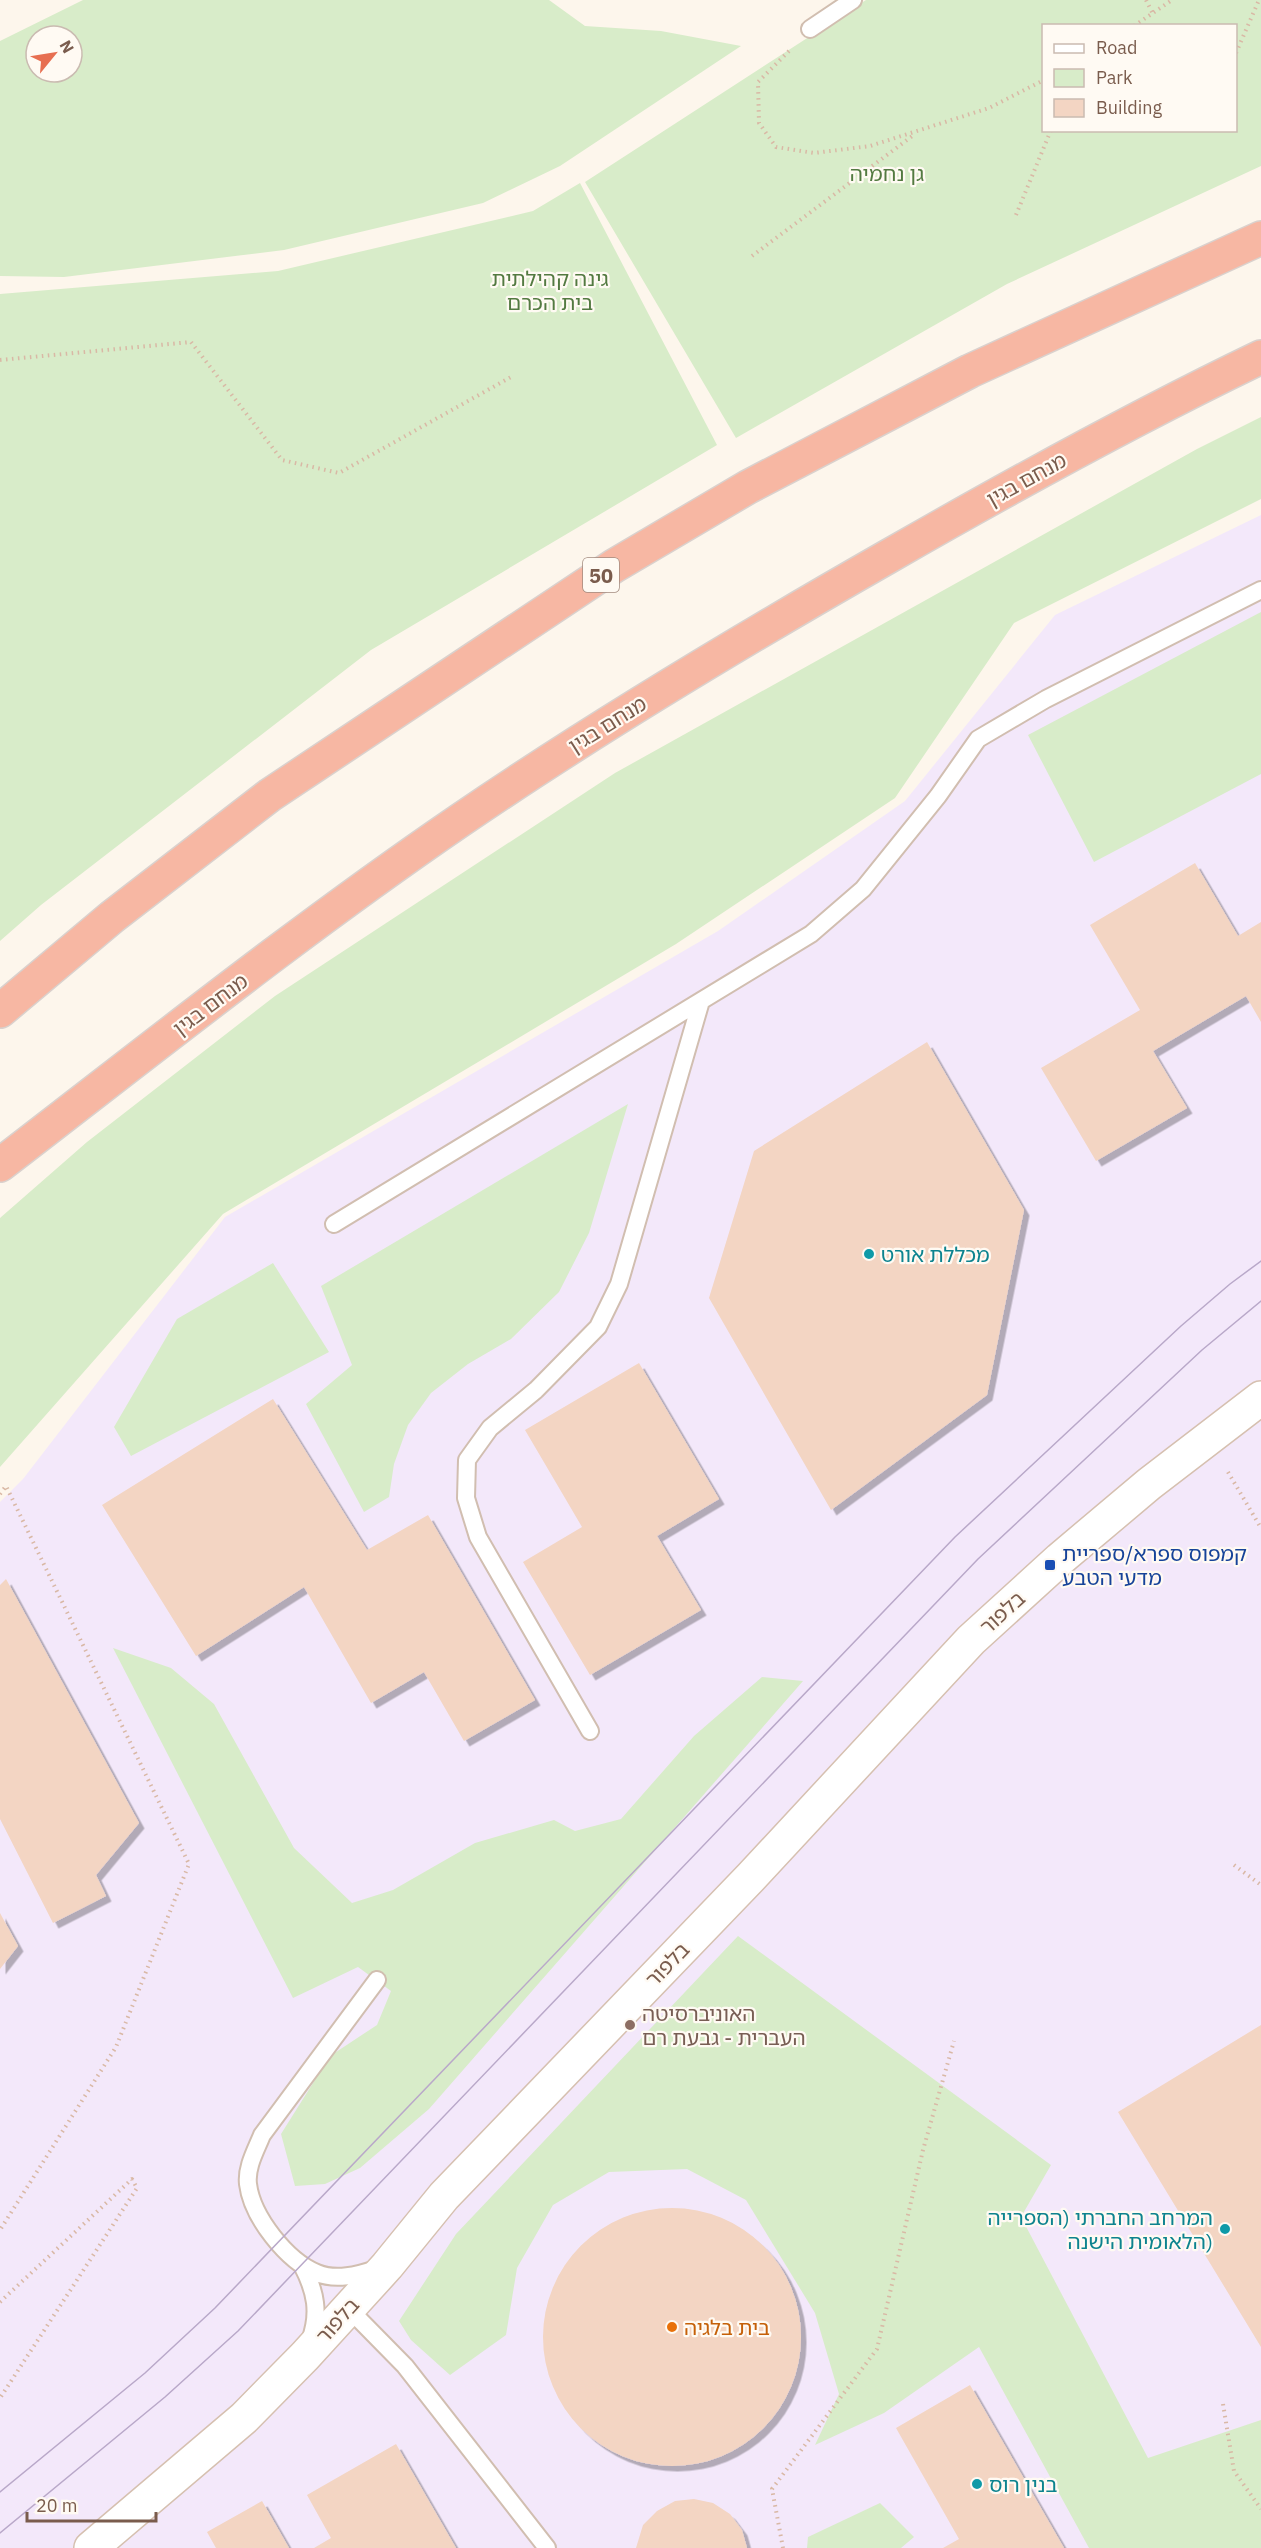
<svg xmlns="http://www.w3.org/2000/svg" width="1261" height="2548" viewBox="0 0 1261 2548" font-family="'IBM Plex Sans','Noto Sans Hebrew',sans-serif">
  <style>
    .education { fill: #f3e8fa }
    .green { fill: #d8ecc9; fill-rule: evenodd }
    .building { fill: #f3d5c3; filter: url(#shadow) }
    .lines { fill: none; stroke-linecap: round; stroke-linejoin: round }
    .lane-casing { stroke: #d1beb0; stroke-width: 20 }
    .secondary-casing { stroke: #d6c0b0; stroke-width: 36 }
    .highway-casing { stroke: #dad1cd; stroke-width: 36 }
    .path { stroke: #d9b8a5; stroke-width: 4; stroke-dasharray: 1.5 4.5; stroke-linecap: butt }
    .lane { stroke: #fff; stroke-width: 16 }
    .secondary { stroke: #fff; stroke-width: 33 }
    .highway { stroke: #f7b7a3; stroke-width: 33 }
    .tram { stroke: #b9a8c9; stroke-width: 1.5 }
    .culture-dot { fill: #0f9aa8; stroke: #fffaf3; stroke-width: 2 }
    .transit-dot { fill: #1a4fb4; stroke: #fffaf3; stroke-width: 2 }
    .education-dot { fill: #8d6e63; stroke: #fffaf3; stroke-width: 2 }
    .food-dot { fill: #e8710a; stroke: #fffaf3; stroke-width: 2 }
    .labels { text-anchor: middle; dominant-baseline: central; stroke-width: 4.5; stroke-linejoin: round; paint-order: stroke }
    .shield { fill: #fffaf3; stroke: #a28b7f; stroke-width: 1.5 }
    .shield-label { font-size: 20px; font-weight: bold; fill: #7a5c4d }
    .park-label { font-size: 21px; fill: #537a41; stroke: #fffaf3 }
    .street-label { font-size: 21px; fill: #7a5c4d; stroke: #fffaf3 }
    .culture-label { font-size: 21px; fill: #0d838f; stroke: #fffaf3; text-anchor: start }
    .transit-label { font-size: 21px; fill: #164399; stroke: #fffaf3; text-anchor: start }
    .education-label { font-size: 21px; fill: #785e54; stroke: #fffaf3; text-anchor: start }
    .food-label { font-size: 21px; fill: #c56008; stroke: #fffaf3; text-anchor: start }
  </style>
  <defs>
    <filter id="shadow"><feDropShadow dx="5.5" dy="5.5" stdDeviation="0" flood-color="#0004"/></filter>
  </defs>
  <rect width="100%" height="100%" fill="#fdf6ec"/>
  <!-- education -->
  <path class="education" d="M1261 515V2548H0V1502L23 1479 225 1217 718 931 905 801 1055 615Z"/>
  <!-- green -->
  <path class="green" d="M83 0H549L585 26 661 31 741 46 560 166 483 203 284 250 64 277 0 276V41ZM36 36H72V72H36Z
    M866 0H1261V166L1007 284 736 438 585 182ZM1044 26H1236V130H1044Z
    M580 183 717 445 371 650 41 905 0 941V294L278 271 533 211Z
    M1261 417V499L1014 623 895 798 676 944 223 1214 0 1467V1218L87 1142 275 996 615 773 1197 449Z
    M1261 612V774L1094 862 1028 735Z
    M628 1104 589 1233 559 1292 511 1339 468 1364 431 1393 408 1425 394 1464 389 1497 364 1512 306 1404 352 1365 321 1286Z
    M273 1263 329 1352 131 1456 114 1427 177 1319Z
    M113 1648 171 1668 214 1704 294 1848 352 1903 393 1890 475 1843 554 1820 575 1831 621 1819 694 1736 762 1677 803 1681 429 2109 360 2168 325 2184 295 2186 281 2134 330 2056 377 2025 391 1991 358 1967 293 1998Z
    M738 1936 1051 2165 1021 2217 1148 2458 1261 2420V2548H1089L979 2347 884 2413 815 2445 839 2394 815 2313 746 2200 687 2169 609 2172 553 2205 517 2268 506 2335 450 2375 411 2340 399 2321 456 2234Z
    M880 2503 914 2537 901 2548H807L808 2537Z"/>
  <!-- building -->
  <path class="building" d="M1195 863 1238 936 1261 922V1022L1246 996 1153 1051 1187 1108 1096 1161 1041 1068 1140 1010 1090 925Z
    M927 1042 1024 1210 987 1395 831 1510 709 1298 754 1151Z
    M639 1363 719 1499 657 1536 701 1610 590 1675 523 1562 582 1527 525 1430Z
    M273 1399 367 1550 428 1515 535 1700 464 1741 424 1672 371 1703 304 1587 196 1656 102 1505Z
    M6 1579 139 1823 96 1875 106 1896 53 1923 0 1819V1585Z
    M0 1913 18 1946 0 1969Z
    M1261 2025V2347L1118 2112Z
    M543 2337a129 129 0 1 1 258 0a129 129 0 1 1-258 0Z
    M970 2385 1064 2548H943L959 2539 896 2428Z
    M396 2444 456 2548H314L331 2538 307 2495Z
    M694 2499 713 2503 730 2514 742 2530 747 2548H636L643 2525 657 2511 675 2501Z
    M262 2501 289 2548H216L207 2532Z"/>
  <g class="lines">
    <defs>
      <path id="lane" d="M810 29 853 0
        M334 1224 811 934 863 889 938 796 978 739 1046 699 1261 590
        M590 1731 478 1537 466 1498 467 1460 490 1428 536 1390 598 1327 619 1284 701 1001
        M302 2265C316 2292 320 2313 310 2341
        M376 2269C358 2275 336 2281 317 2273 287 2261 252 2217 248 2184 246 2167 256 2150 262 2135L377 1980
        M349 2309 405 2366 547 2548"/>
      <path id="secondary" d="M91 2548 244 2418 305 2356 387 2266 444 2196 751 1877 971 1640 1060 1559 1149 1484 1261 1398"/>
      <path id="highway" d="M0 1011 112 917 270 795 614 566 748 487 970 371 1261 238
        M0 1165C151 1049 301 929 459 821 598 726 742 640 889 556 1011 486 1134 418 1261 357"/>
    </defs>
    <!-- lane casing -->
    <use href="#lane" class="lane-casing"/>
    <!-- secondary casing -->
    <use href="#secondary" class="secondary-casing"/>
    <!-- highway casing -->
    <use href="#highway" class="highway-casing"/>
    <!-- path -->
    <path class="path" d="M1146 0 1153 14
      M1134 26 1172 0
      M789 51 758 82 759 123 776 147 814 153 870 146 989 108 1044 80
      M1236 53 1259 0
      M1016 215 1051 130
      M752 256 915 134
      M0 360 191 342 282 460 339 473 511 377
      M1228 1472 1261 1528
      M0 1494 6 1486 189 1864 116 2047 0 2230
      M1234 1865 1261 1885
      M0 2302 132 2179 137 2188 0 2398
      M1223 2404 1234 2471 1261 2509
      M783 2548 772 2489 877 2349 923 2150 954 2041"/>
    <!-- lane -->
    <use href="#lane" class="lane"/>
    <!-- secondary -->
    <use href="#secondary" class="secondary"/>
    <!-- highway -->
    <use href="#highway" class="highway"/>
    <!-- tram -->
    <path class="tram" d="M0 2492 145 2373 215 2308 955 1537 1181 1326 1230 1284 1261 1261
      M0 2533 165 2397 238 2331 978 1559 1202 1350 1261 1301"/>
  </g>
  <!-- markers -->
  <g class="culture-dot">
    <circle cx="869" cy="1254" r="6"/>
    <circle cx="1225" cy="2229" r="6"/>
    <circle cx="977" cy="2484" r="6"/>
  </g>
  <rect class="transit-dot" x="1044" y="1559" width="12" height="12" rx="3"/>
  <circle class="education-dot" cx="630" cy="2025" r="6"/>
  <circle class="food-dot" cx="672" cy="2327" r="6"/>
  <g class="labels">
    <!-- shield labels -->
    <rect class="shield" x="583" y="558" width="36" height="34" rx="4.5"/>
    <g class="shield-label">
      <text x="601" y="575">50</text>
    </g>
    <!-- park labels -->
    <g class="park-label">
      <text x="887" y="173">גן נחמיה</text>
      <text x="550" y="278">גינה קהילתית<tspan x="550" dy="24">בית הכרם</tspan></text>
    </g>
    <!-- street labels -->
    <g class="street-label">
      <text transform="translate(1026 479) rotate(-29)">מנחם בגין</text>
      <text transform="translate(607 724) rotate(-32)">מנחם בגין</text>
      <text transform="translate(210 1004) rotate(-37)">מנחם בגין</text>
      <text transform="translate(1002 1612) rotate(-42)">בלפור</text>
      <text transform="translate(667 1964) rotate(-46)">בלפור</text>
      <text transform="translate(337 2320) rotate(-48)">בלפור</text>
    </g>
    <!-- culture labels -->
    <g class="culture-label">
      <text x="881" y="1254">מכללת אורט</text>
      <text x="1213" y="2217" text-anchor="end">המרחב החברתי (הספרייה<tspan x="1213" dy="24">הלאומית הישנה)</tspan></text>
      <text x="989" y="2484">בנין רוס</text>
    </g>
    <!-- transit labels -->
    <g class="transit-label">
      <text x="1062" y="1553">קמפוס ספרא/ספריית<tspan x="1062" dy="24">מדעי הטבע</tspan></text>
    </g>
    <!-- education labels -->
    <g class="education-label">
      <text x="642" y="2013">האוניברסיטה<tspan x="642" dy="24">העברית - גבעת רם</tspan></text>
    </g>
    <!-- food labels -->
    <g class="food-label">
      <text x="684" y="2327">בית בלגיה</text>
    </g>
  </g>
  <!-- legend -->
  <rect x="1042" y="24" width="195" height="108" fill="#fffaf3" stroke="#cabbb1" stroke-width="1.5"/>
  <rect x="1054" y="44" width="30" height="9" fill="#ffffff" stroke="#cabbb1" stroke-width="1.5"/>
  <text x="1096" y="54" font-size="18" fill="#7a5c4d">Road</text>
  <rect x="1054" y="69" width="30" height="18" fill="#d8ecc9" stroke="#cabbb1" stroke-width="1.5"/>
  <text x="1096" y="84" font-size="18" fill="#7a5c4d">Park</text>
  <rect x="1054" y="99" width="30" height="18" fill="#f3d5c3" stroke="#cabbb1" stroke-width="1.5"/>
  <text x="1096" y="114" font-size="18" fill="#7a5c4d">Building</text>
  <!-- north arrow -->
  <g transform="translate(54 54) rotate(60)"><circle r="28" fill="#fffaf3" stroke="#cabbb1" stroke-width="1.5"/>
  <path d="M0-4.5L10 22L0 15L-10 22Z" fill="#e76f51"/>
  <text y="-9" font-size="16" font-weight="bold" text-anchor="middle" fill="#7a5c4d">N</text>
  </g>
  <!-- scale -->
  <path d="M27 2512v9h129v-9" fill="none" stroke="#7a5c4d" stroke-width="3"/>
  <text x="36" y="2512" font-size="18" fill="#7a5c4d" stroke="#fffaf3" stroke-width="4.5" paint-order="stroke">20 m</text>
</svg>
